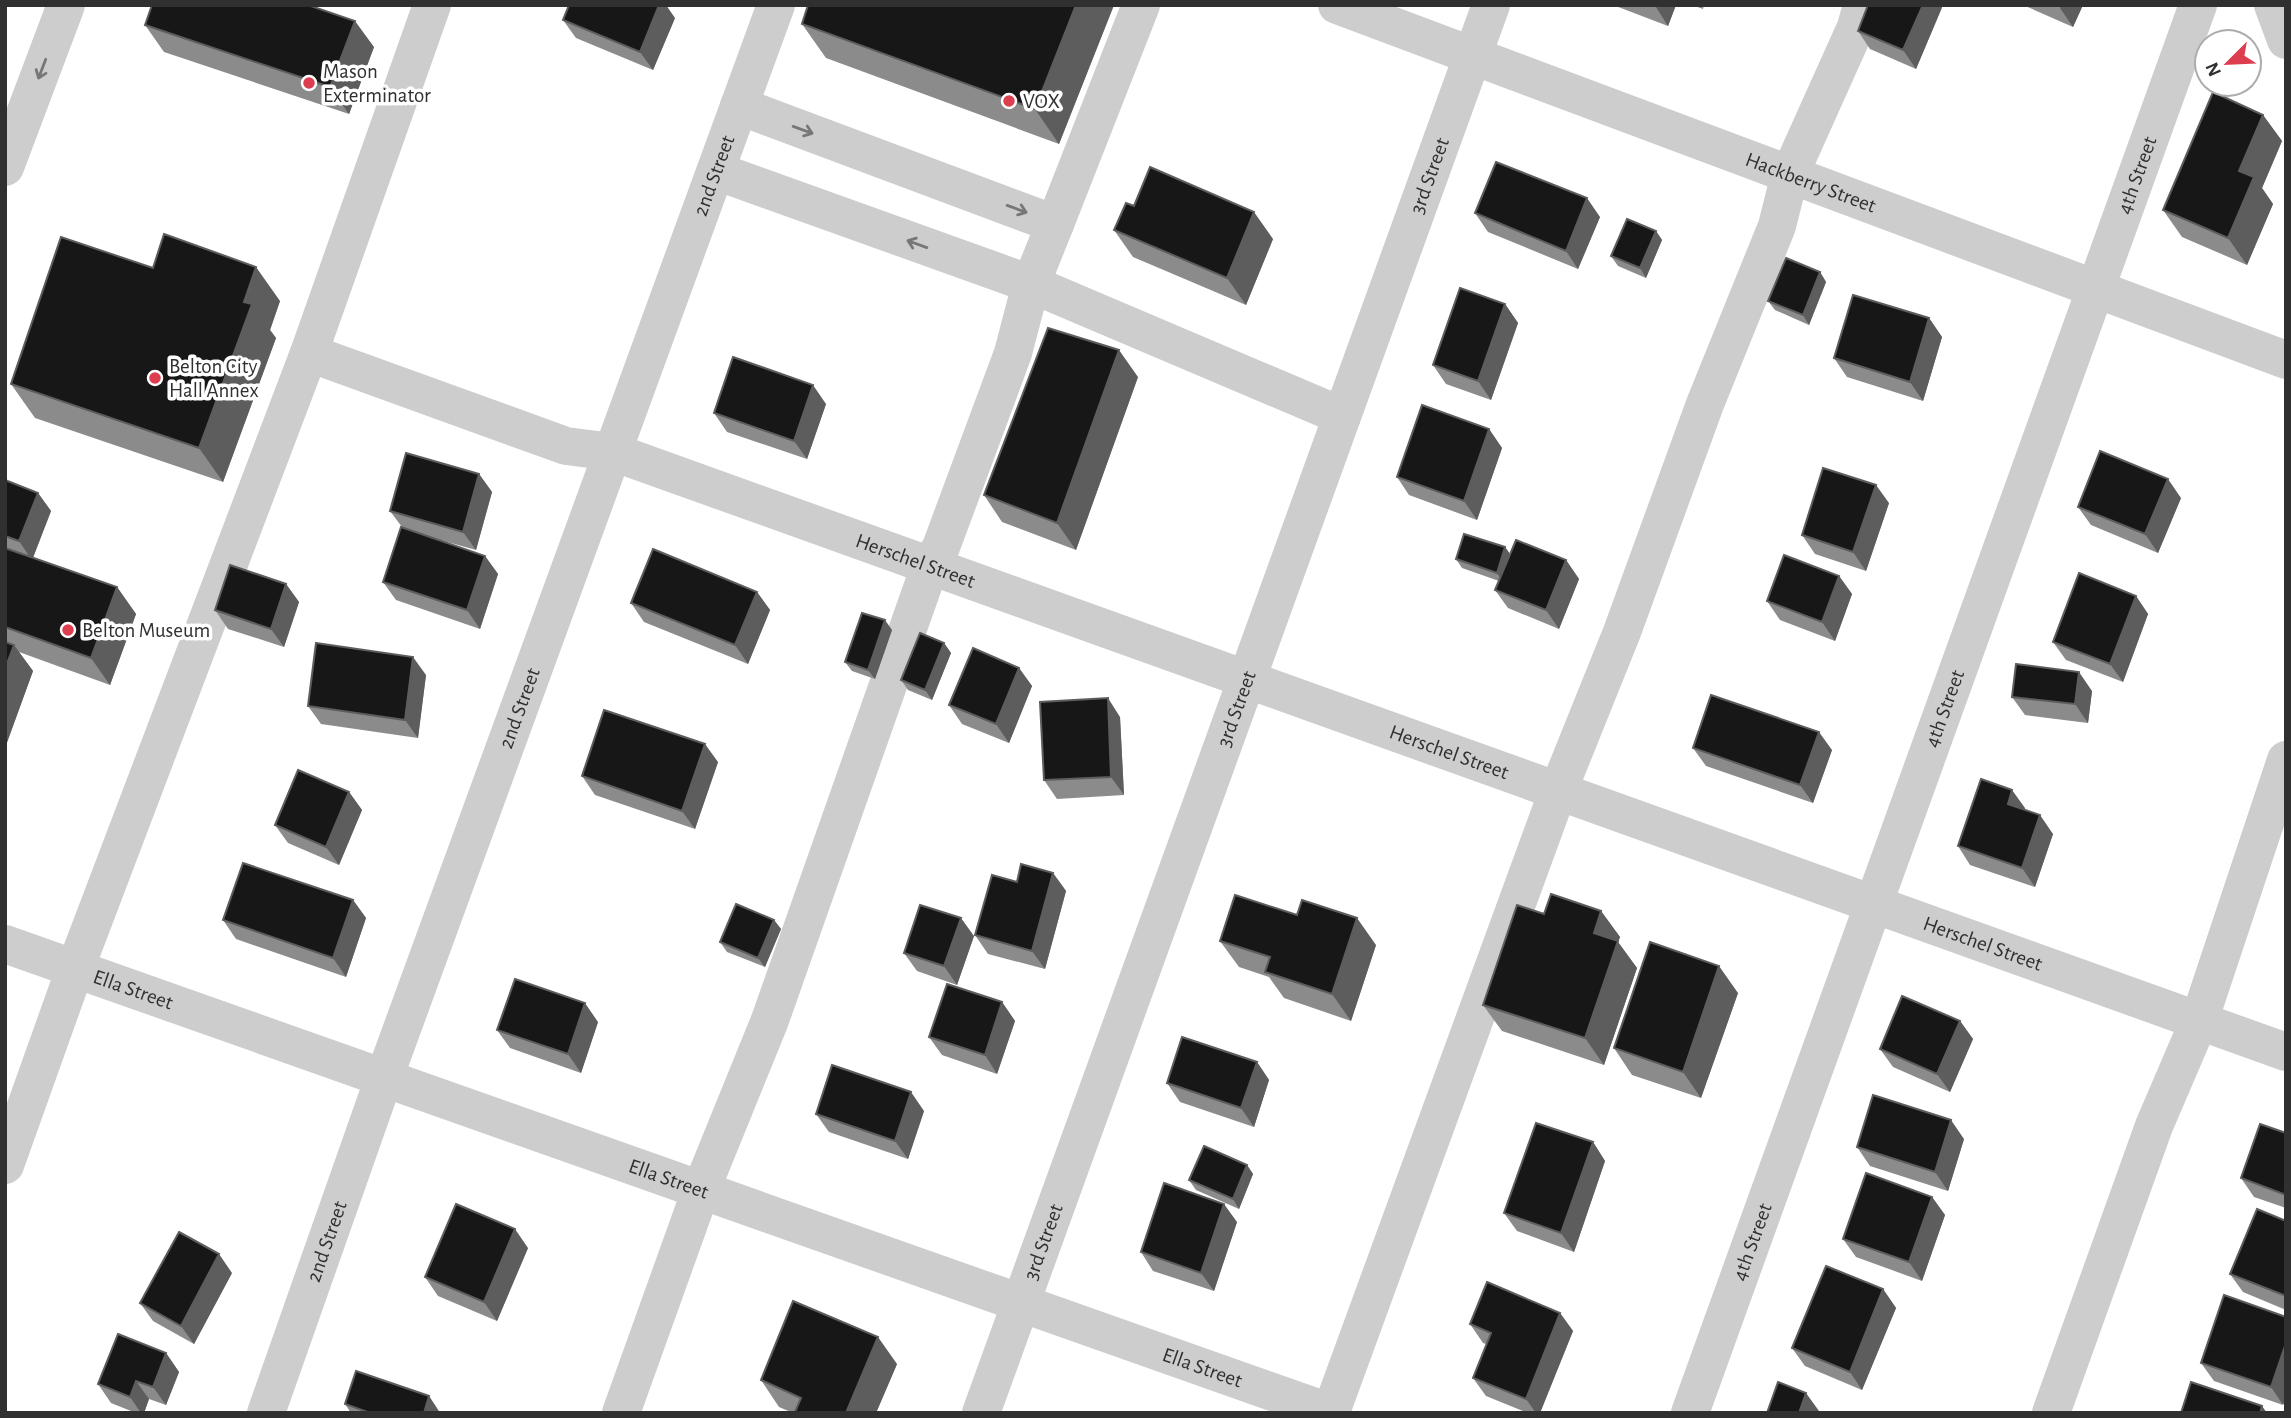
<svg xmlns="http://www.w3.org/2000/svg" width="2291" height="1418" viewBox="0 0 2291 1418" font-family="'Alegreya Sans',sans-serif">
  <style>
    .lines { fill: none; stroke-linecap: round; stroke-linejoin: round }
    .minor { stroke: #cdcdcd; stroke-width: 38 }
    .wall { fill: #8b8b8b }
    .shaded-wall { fill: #5d5d5d }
    .building { fill: #171717; stroke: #5d5d5d; stroke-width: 2 }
    .oneway { stroke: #777 }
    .poi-dot { fill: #dc3d4f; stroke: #fff; stroke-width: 2.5 }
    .labels { text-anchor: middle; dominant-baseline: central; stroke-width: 7; stroke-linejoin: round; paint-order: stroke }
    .poi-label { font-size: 21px; fill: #303030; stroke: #fff; text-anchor: start }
    .street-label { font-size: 21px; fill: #303030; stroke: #fff }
  </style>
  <rect width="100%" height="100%" fill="#fff"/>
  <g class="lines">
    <!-- minor -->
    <g class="minor">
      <path id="s1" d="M1337 5 2286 360"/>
      <path d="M2273 5 2286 40"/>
      <path d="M5 167 66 5"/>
      <path d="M716 171 1031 284 1055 224 739 106"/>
      <path d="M1055 224 1141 5"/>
      <path id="s2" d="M309 353 566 446 613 452 2286 1052"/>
      <path id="s3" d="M5 944 1332 1413"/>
      <path d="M5 1165 75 969 309 353 432 5"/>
      <path d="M1331 1412 1558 791 1622 632 1705 404 1777 226 1790 174 1856 27 1862 5"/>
      <path id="s4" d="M266 1413 384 1078 776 5"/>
      <path d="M621 1413 701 1190 770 1020 930 566 941 547 1013 353 1031 284 1342 416"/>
      <path id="s5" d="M981 1413 1491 5"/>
      <path id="s6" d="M1690 1413 2198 5"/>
      <path d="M2051 1413 2154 1126 2199 1021 2286 760"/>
    </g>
  </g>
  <!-- wall -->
  <path class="wall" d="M808 5H1114L1059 144 826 58 802 24Z
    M1613 5H1676L1668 26Z
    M1692 5H1704L1703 9Z
    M1868 5H1943L1916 69 1870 49 1858 31Z
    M2023 5H2083L2073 27Z
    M675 18 653 70 576 38 563 20Z
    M145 25 374 47 349 114 164 52Z
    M2263 115 2282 141 2262 188 2273 204 2247 265 2182 237 2163 210Z
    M1134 206 1273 239 1246 305 1133 257 1114 230Z
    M1475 213 1600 217 1578 269 1488 232Z
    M1656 231 1662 240 1646 278 1618 266 1611 256Z
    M153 268 280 301 270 330 276 338 223 482 35 418 11 384Z
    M1820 272 1826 282 1809 325 1775 310 1768 301Z
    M1505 304 1518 323 1491 400 1446 384 1433 365Z
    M1929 318 1942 337 1923 401 1847 377 1834 358Z
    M1138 377 1076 550 1002 522 984 495Z
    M826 404 807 459 727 432 714 413Z
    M1489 429 1502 448 1477 520 1409 495 1397 477Z
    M479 474 492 492 476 550 429 537 485 556 498 574 480 629 396 600 383 582 402 527 390 511Z
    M5 480 38 493 51 511 33 558 117 587 136 614 110 685 19 652 33 671 5 748Z
    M2181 498 2158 553 2091 525 2078 507Z
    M1889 503 1866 571 1815 554 1802 535Z
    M1505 547 1510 554 1566 560 1579 579 1559 629 1508 608 1495 590 1499 581 1462 568 1456 559Z
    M1839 576 1852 594 1835 641 1780 620 1767 601Z
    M286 584 299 602 284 647 228 629 215 610Z
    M757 592 770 610 748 664 644 622 631 603Z
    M2136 596 2148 614 2123 682 2066 660 2053 642Z
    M892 630 875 679 852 671 845 662Z
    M944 643 951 653 932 700 908 690 901 680Z
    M1019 668 1032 686 1009 743 962 724 949 705Z
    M426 675 418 738 321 724 308 706Z
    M2092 691 2088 723 2025 715 2012 697Z
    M1120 717 1124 795 1057 799 1044 780Z
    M1693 748 1832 750 1813 803 1706 766Z
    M718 762 695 829 595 795 582 776Z
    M349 792 362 810 339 865 288 843 275 825Z
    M2025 808V810L2053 834 2035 887 1970 865 1958 846Z
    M1053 873 1066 891 1045 969 988 954 975 935 1017 882Z
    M353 900 366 918 346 977 236 939 223 920Z
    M1601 911 1620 937 1618 942 1637 968 1604 1065 1502 1031 1483 1005 1544 914Z
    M774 920 781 929 765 967 727 952 720 942Z
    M974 936 957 985 917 971 904 953Z
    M1220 941 1376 945 1351 1021 1284 998 1269 977 1239 967Z
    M1738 993 1701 1098 1632 1075 1614 1048Z
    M1002 1002 1015 1021 997 1074 942 1055 929 1037Z
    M1960 1021 1973 1039 1950 1092 1893 1067 1880 1049Z
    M598 1022 581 1073 510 1048 497 1030Z
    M1257 1062 1269 1080 1254 1127 1180 1102 1167 1083Z
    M924 1111 908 1159 829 1132 816 1114Z
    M2286 1133V1208L2254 1197 2241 1178Z
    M1964 1139 1948 1191 1870 1166 1857 1147Z
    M1593 1142 1605 1161 1574 1252 1517 1231 1504 1213Z
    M1247 1165 1253 1174 1239 1209 1196 1190 1189 1180Z
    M1932 1197 1945 1215 1922 1281 1856 1257 1843 1239Z
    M2286 1221V1310L2243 1292 2230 1274Z
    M1237 1222 1214 1291 1153 1271 1141 1252Z
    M528 1248 497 1321 438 1296 425 1277Z
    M232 1273 194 1344 153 1321 140 1303Z
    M1883 1289 1896 1308 1862 1390 1805 1366 1792 1348Z
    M2224 1295 2283 1405 2214 1381 2201 1363Z
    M1560 1313 1573 1331 1540 1413H1528L1486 1396 1473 1378 1486 1344 1483 1343 1470 1324Z
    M166 1353 179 1372 166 1405 149 1399 144 1413H136L111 1403 98 1384Z
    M897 1364 876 1413H793L779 1407 761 1380Z
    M429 1396 440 1413H351L345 1404Z"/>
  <!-- shaded-wall -->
  <path class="shaded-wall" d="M659 5H666L675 18 653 70 640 52Z
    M1076 5H1114L1059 144 1035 109Z
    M1656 5H1676L1668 26 1656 7Z
    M1923 5H1943L1916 69 1903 50Z
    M2062 5H2083L2073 27 2060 8Z
    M355 21 374 47 349 114 330 87Z
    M2263 115 2282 141 2262 188 2273 204 2247 265 2228 238 2239 171Z
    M1587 198 1600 217 1578 269 1566 251Z
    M1254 212 1273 239 1246 305 1227 278Z
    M1656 231 1662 240 1646 278 1640 268Z
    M256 267 280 301 270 330 276 338 223 482 199 448Z
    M1820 272 1826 282 1809 325 1803 315Z
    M1505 304 1518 323 1491 400 1478 381Z
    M1929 318 1942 337 1923 401 1910 382Z
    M1119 350 1138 377 1076 550 1057 523Z
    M813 385 826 404 807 459 794 441Z
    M1489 429 1502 448 1477 520 1464 501Z
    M479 474 492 492 476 550 463 532Z
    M2168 479 2181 498 2158 553 2145 534Z
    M1876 485 1889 503 1866 571 1853 552Z
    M38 493 51 511 32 560 19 541Z
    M1505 547 1512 557 1503 582 1497 573Z
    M485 556 498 574 480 629 467 610Z
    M1566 560 1579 579 1559 629 1546 610Z
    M1839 576 1852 594 1835 641 1822 622Z
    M286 584 299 602 284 647 271 629Z
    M117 587 136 614 110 685 91 658Z
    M757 592 770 610 748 664 735 645Z
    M2136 596 2148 614 2123 682 2110 664Z
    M885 620 892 630 875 679 868 670Z
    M944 643 951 653 932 700 925 690Z
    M14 645 33 671 5 748V669Z
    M413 657 426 675 418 738 405 720Z
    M1019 668 1032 686 1009 743 996 724Z
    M2079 672 2092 691 2088 723 2075 704Z
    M1108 698 1120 717 1124 795 1111 777Z
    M1819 732 1832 750 1813 803 1800 785Z
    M705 744 718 762 695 829 682 811Z
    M2012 790 2025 808 2021 822 2008 804Z
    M349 792 362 810 339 865 326 847Z
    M2040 815 2053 834 2035 887 2022 868Z
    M1053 873 1066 891 1045 969 1032 951Z
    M353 900 366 918 346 977 333 958Z
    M1601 911 1620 937 1618 942 1637 968 1604 1065 1585 1038 1594 933Z
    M961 918 974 936 957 985 944 966Z
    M1357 918 1376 945 1351 1021 1332 994Z
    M774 920 781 929 765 967 758 958Z
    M1719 966 1738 993 1701 1098 1683 1072Z
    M1002 1002 1015 1021 997 1074 985 1055Z
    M585 1003 598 1022 581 1073 568 1054Z
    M1960 1021 1973 1039 1950 1092 1937 1074Z
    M1257 1062 1269 1080 1254 1127 1241 1108Z
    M911 1092 924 1111 908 1159 895 1141Z
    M1951 1120 1964 1139 1948 1191 1935 1172Z
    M1593 1142 1605 1161 1574 1252 1561 1233Z
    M1247 1165 1253 1174 1239 1209 1233 1199Z
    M1932 1197 1945 1215 1922 1281 1909 1262Z
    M1224 1204 1237 1222 1214 1291 1201 1273Z
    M515 1229 528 1248 497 1321 484 1302Z
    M219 1254 232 1273 194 1344 181 1326Z
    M1883 1289 1896 1308 1862 1390 1850 1372Z
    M1560 1313 1573 1331 1540 1413H1536L1526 1399Z
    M878 1337 897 1364 876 1413H846Z
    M2286 1343V1399L2283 1405 2271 1387Z
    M166 1353 179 1372 166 1405 153 1387Z
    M136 1381 149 1399 144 1413H141L130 1397Z
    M1806 1393 1819 1411V1413H1799Z
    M429 1396 440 1413H424Z
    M2262 1406 2267 1413H2260Z"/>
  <!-- building -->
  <path class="building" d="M152 5H308L355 21 330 87 145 25Z
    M569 5H659L640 52 563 20Z
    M808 5H1076L1035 109 802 24Z
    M1868 5H1923L1903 50 1858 31Z
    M2213 92 2263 115 2239 171 2254 177 2228 238 2163 210Z
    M1496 162 1587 198 1566 251 1475 213Z
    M1150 167 1254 212 1227 278 1114 230 1126 203 1134 206Z
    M1627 219 1656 231 1640 268 1611 256Z
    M164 234 256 267 244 302 252 304 199 448 11 384 61 237 153 268Z
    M1786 258 1820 272 1803 315 1768 301Z
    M1460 288 1505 304 1478 381 1433 365Z
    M1853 295 1929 318 1910 382 1834 358Z
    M1048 328 1119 350 1057 523 984 495Z
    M733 357 813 385 794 441 714 413Z
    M1422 405 1489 429 1464 501 1397 477Z
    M2100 451 2168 479 2145 534 2078 507Z
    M406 453 479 474 463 532 390 511Z
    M1823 468 1876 485 1853 552 1802 535Z
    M5 480 38 493 19 541 5 536Z
    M401 527 485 556 467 610 383 582Z
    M1464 534 1505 547 1497 573 1456 559Z
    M1516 540 1566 560 1546 610 1495 590Z
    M5 548 117 587 91 658 5 627Z
    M653 549 757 592 735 645 631 603Z
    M1784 555 1839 576 1822 622 1767 601Z
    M230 565 286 584 271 629 215 610Z
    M2079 573 2136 596 2110 664 2053 642Z
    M862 613 885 620 868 670 845 662Z
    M920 633 944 643 925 690 901 680Z
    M5 642 14 645 5 669Z
    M316 643 413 657 405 720 308 706Z
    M973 648 1019 668 996 724 949 705Z
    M2016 664 2079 672 2075 704 2012 697Z
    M1711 695 1819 732 1800 785 1693 748Z
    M1108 698 1111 777 1044 780 1040 702Z
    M604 710 705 744 682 811 582 776Z
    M298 770 349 792 326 847 275 825Z
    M1981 779 2012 790 2008 804 2040 815 2022 868 1958 846Z
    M243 863 353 900 333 958 223 920Z
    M1021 864 1053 873 1032 951 975 935 992 875 1017 882Z
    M1551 894 1601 911 1594 933 1618 941 1585 1038 1483 1005 1517 905 1544 914Z
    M1235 895 1297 915 1302 900 1357 918 1332 994 1265 972 1270 957 1220 941Z
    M736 904 774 920 758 958 720 942Z
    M920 905 961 918 944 966 904 953Z
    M1650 942 1719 966 1683 1072 1614 1048Z
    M515 979 585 1003 568 1054 497 1030Z
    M947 984 1002 1002 985 1055 929 1037Z
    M1902 996 1960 1021 1937 1074 1880 1049Z
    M1182 1037 1257 1062 1241 1108 1167 1083Z
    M832 1065 911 1092 895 1141 816 1114Z
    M1873 1095 1951 1120 1935 1172 1857 1147Z
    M1536 1123 1593 1142 1561 1233 1504 1213Z
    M2260 1124 2286 1133V1195L2241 1178Z
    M1204 1146 1247 1165 1233 1199 1189 1180Z
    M1866 1173 1932 1197 1909 1262 1843 1239Z
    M1164 1183 1224 1204 1201 1273 1141 1252Z
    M456 1204 515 1229 484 1302 425 1277Z
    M2257 1209 2286 1221V1296L2230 1274Z
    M179 1232 219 1254 181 1326 140 1303Z
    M1826 1266 1883 1289 1850 1372 1792 1348Z
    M1487 1282 1560 1313 1526 1399 1473 1378 1491 1333 1470 1324Z
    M2224 1295 2286 1317V1343L2271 1387 2201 1363Z
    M793 1301 878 1337 846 1413H797L795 1412 801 1398 761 1380Z
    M118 1334 166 1353 153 1387 136 1381 130 1397 98 1384Z
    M356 1371 429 1396 424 1413H370L345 1404Z
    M1778 1382 1806 1393 1799 1413H1767Z
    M2191 1382 2262 1406 2260 1413H2181Z"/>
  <!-- one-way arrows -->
  <defs><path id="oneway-shaft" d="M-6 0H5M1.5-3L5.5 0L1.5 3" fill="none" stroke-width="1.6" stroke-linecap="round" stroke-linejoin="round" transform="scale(1.75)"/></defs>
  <g class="oneway">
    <use href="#oneway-shaft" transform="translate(42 69) rotate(111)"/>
    <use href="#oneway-shaft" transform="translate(803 130) rotate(20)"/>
    <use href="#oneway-shaft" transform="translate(1017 209) rotate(20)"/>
    <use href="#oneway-shaft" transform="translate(917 244) rotate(-160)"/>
  </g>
  <!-- markers -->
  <g class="poi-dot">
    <circle cx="309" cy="83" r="7"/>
    <circle cx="1009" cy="101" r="7"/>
    <circle cx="155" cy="378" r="7"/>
    <circle cx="68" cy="630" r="7"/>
  </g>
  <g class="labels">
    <!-- poi labels -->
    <g class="poi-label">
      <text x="323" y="71">Mason<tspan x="323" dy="24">Exterminator</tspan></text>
      <text x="1023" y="101">VOX</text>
      <text x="169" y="366">Belton City<tspan x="169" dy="24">Hall Annex</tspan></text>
      <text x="82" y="630">Belton Museum</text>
    </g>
    <!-- street labels -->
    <g class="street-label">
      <text stroke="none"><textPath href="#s4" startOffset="1316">2nd Street</textPath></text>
      <text stroke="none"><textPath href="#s5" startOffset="1316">3rd Street</textPath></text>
      <text stroke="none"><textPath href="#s6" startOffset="1316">4th Street</textPath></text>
      <text stroke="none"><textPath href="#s1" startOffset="506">Hackberry Street</textPath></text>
      <text stroke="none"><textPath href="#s2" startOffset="642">Herschel Street</textPath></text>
      <text stroke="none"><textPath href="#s4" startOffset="749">2nd Street</textPath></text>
      <text stroke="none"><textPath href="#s5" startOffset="749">3rd Street</textPath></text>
      <text stroke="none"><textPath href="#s6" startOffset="749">4th Street</textPath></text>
      <text stroke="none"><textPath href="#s2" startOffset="1209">Herschel Street</textPath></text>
      <text stroke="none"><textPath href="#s2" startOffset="1776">Herschel Street</textPath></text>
      <text stroke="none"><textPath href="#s3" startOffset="136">Ella Street</textPath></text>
      <text stroke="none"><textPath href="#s3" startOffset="704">Ella Street</textPath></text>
      <text stroke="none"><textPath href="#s4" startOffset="182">2nd Street</textPath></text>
      <text stroke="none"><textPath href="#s5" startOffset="182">3rd Street</textPath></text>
      <text stroke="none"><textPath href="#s6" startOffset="182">4th Street</textPath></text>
      <text stroke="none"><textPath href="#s3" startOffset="1270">Ella Street</textPath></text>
    </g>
  </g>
  <!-- border -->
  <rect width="2291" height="1418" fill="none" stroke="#303030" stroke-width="14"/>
  <!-- north arrow -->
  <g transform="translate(2228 63) rotate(246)"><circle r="33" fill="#ffffff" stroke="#acacac" stroke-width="2"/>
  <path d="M0-5L12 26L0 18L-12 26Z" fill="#dc3d4f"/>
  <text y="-10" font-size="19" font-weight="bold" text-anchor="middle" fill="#303030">N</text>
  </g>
</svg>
